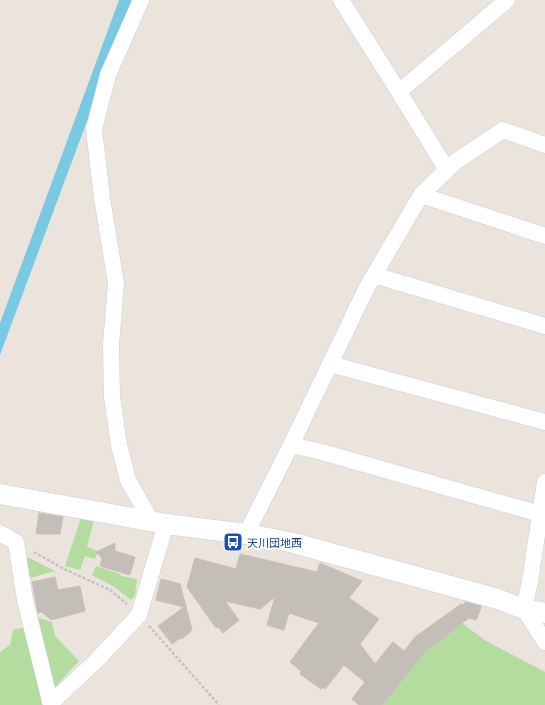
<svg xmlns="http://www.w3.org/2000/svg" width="545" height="705" viewBox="0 0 545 705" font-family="'Noto Sans','Noto Sans JP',sans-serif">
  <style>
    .green { fill: #b4dc9e }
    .water { fill: #79c9e3 }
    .building { fill: #c3beb8; stroke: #c5c0b6 }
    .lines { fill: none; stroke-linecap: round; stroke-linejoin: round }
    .minor-casing { stroke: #cbceda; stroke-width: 17 }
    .tertiary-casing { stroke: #cbceda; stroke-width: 21 }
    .path { stroke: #c3c3c3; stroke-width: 2.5; stroke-dasharray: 3 2; stroke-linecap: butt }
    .minor { stroke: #fff; stroke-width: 16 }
    .tertiary { stroke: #fff; stroke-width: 20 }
    .labels { text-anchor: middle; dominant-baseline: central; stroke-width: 4; stroke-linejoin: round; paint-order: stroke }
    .transit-label { font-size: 11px; fill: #164399; stroke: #fff; text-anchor: start }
  </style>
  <rect width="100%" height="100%" fill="#eae4dd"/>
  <!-- green -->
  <path class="green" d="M81 518 94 520 87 547 98 551 95 559 85 556 80 570 65 566Z
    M23 555 55 571 26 579Z
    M96 566 120 574 121 576 137 579 135 595 131 600 113 586 92 575Z
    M36 617 52 622 55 636 79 661 55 687 50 685Z
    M462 623 486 641 545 672V705H382L425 652Z
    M26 627 42 705H0V652L10 645 13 630Z"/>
  <!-- water -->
  <path class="water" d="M119 0H132L0 355V323Z"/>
  <!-- building -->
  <path class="building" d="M39 513 63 517 60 534H36Z
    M115 543V551L135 557 130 575 100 566 102 558 96 552Z
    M240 554 317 572 320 563 362 581 349 598 379 619 360 644 375 664 393 642 404 651 415 637 461 604 464 605 465 602 481 606V608L476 620 469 618 425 652 382 705H359L352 699 365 682 344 665 325 689 322 687 321 689 300 674 301 671 290 662 319 623 289 613 284 630 269 626 267 625 275 597 260 609 225 601 239 620 223 633 218 627 216 628 187 587 195 558 236 569Z
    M55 577 58 590 80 586 85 611 51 620 42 612 38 613 32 582Z
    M161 579 180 584 192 630 182 639 180 638 172 644 158 626 184 607 156 600Z"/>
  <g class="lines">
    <defs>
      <path id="minor" d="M141 0 108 75 94 129 102 198 116 283 111 345 112 397 119 445 128 480 151 521
        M341 0 399 92
        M447 170 399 92 507 0
        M421 195 545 236
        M374 275 545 326
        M330 364 545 422
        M291 445 322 452 540 514H545
        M545 482 530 581 524 609 545 642
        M0 533 16 542 25 600 51 705
        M246 534 291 445 367 287 421 195 455 162 503 130 545 145
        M51 703 96 661 139 615 166 524"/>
      <path id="tertiary" d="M0 494 166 524 246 534 290 542 498 599 524 609 545 613"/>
    </defs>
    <!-- minor casing -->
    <use href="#minor" class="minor-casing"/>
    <!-- tertiary casing -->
    <use href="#tertiary" class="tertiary-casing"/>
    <!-- path -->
    <path class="path" d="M34 552 62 568 110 590 127 604
      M149 626 219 705"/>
    <!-- minor -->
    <use href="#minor" class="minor"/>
    <!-- tertiary -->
    <use href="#tertiary" class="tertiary"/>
  </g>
  <!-- icons -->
  <defs>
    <symbol id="bus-square" viewBox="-11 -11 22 22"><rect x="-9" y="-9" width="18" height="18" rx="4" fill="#1a4fb4" stroke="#fff"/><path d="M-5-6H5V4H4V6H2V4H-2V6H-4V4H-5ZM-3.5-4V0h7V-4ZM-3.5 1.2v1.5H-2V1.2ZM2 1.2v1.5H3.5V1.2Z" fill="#fff"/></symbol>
  </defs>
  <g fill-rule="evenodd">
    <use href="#bus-square" x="222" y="531" width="22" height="22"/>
  </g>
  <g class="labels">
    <!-- transit labels -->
    <g class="transit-label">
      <text x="247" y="542">天川団地西</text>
    </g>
  </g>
</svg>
